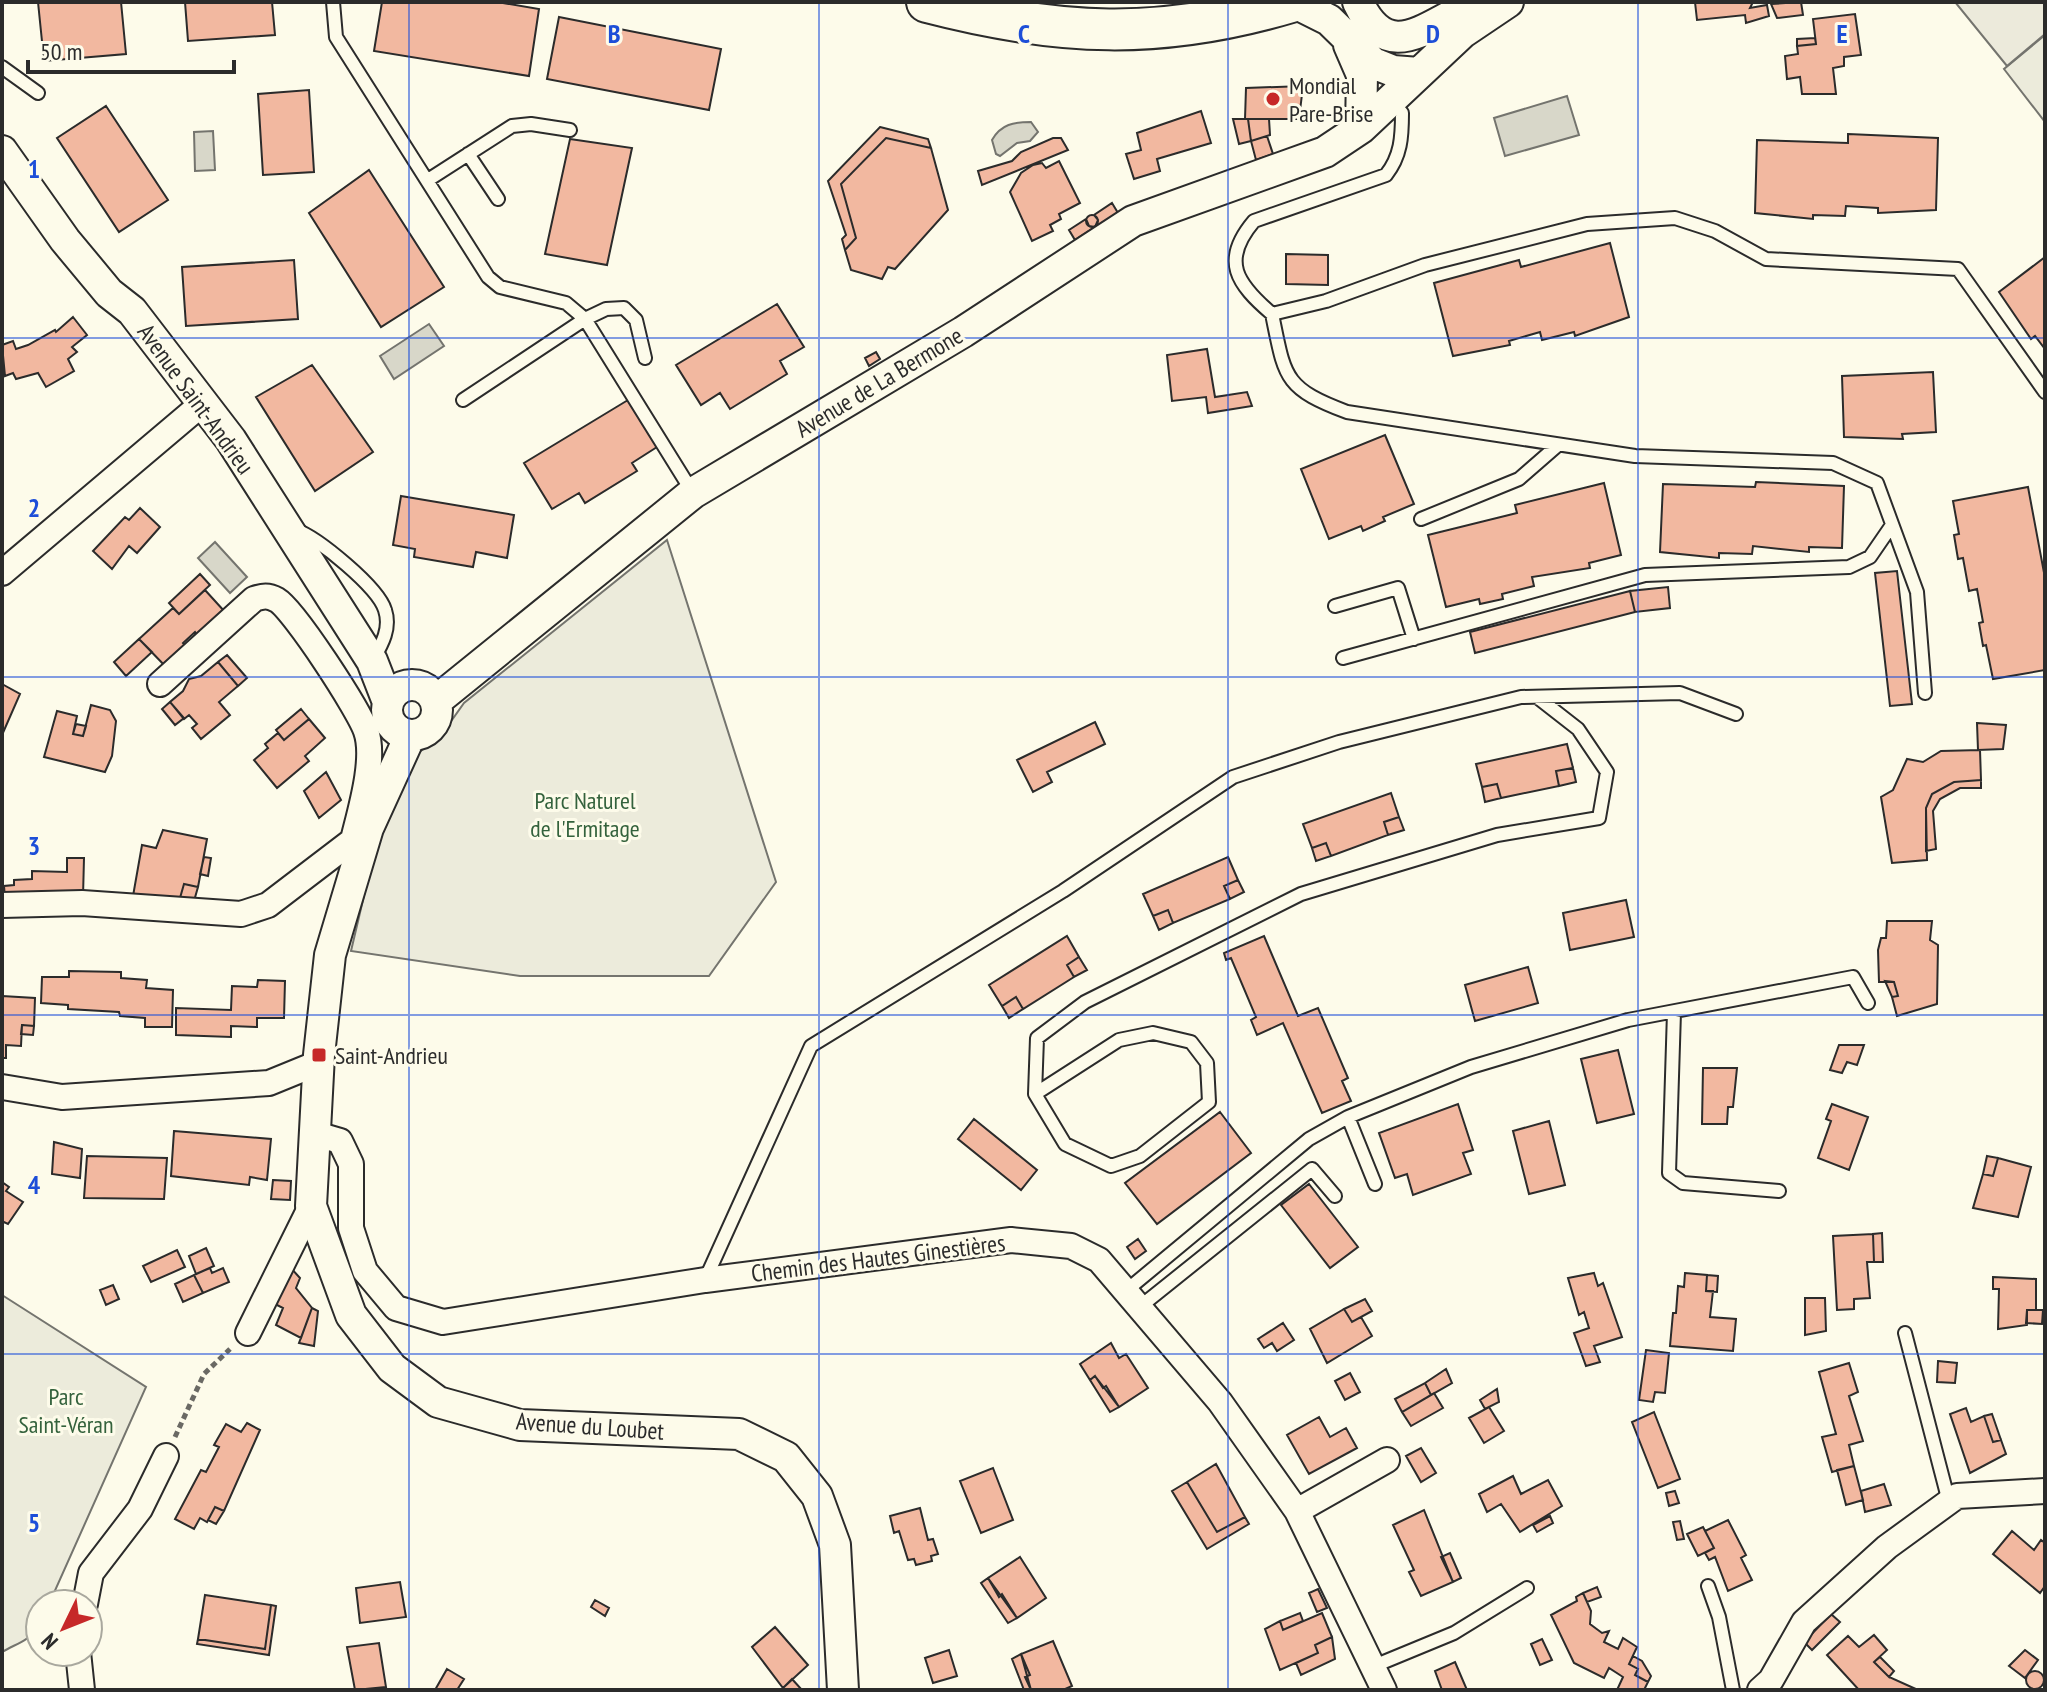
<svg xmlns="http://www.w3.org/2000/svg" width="2047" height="1692" viewBox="0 0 2047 1692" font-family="'PT Sans Narrow',sans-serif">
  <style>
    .green { fill: #ecebdb; stroke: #74746e; stroke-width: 2 }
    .parking { fill: #eceadb; stroke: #74746e; stroke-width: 2 }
    .water { fill: #d8d7c9; stroke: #74746e; stroke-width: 2 }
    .building { fill: #f2b8a0; stroke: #2b2b2b; stroke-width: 2 }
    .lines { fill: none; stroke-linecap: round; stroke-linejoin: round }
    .service-casing { stroke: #2b2b2b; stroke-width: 16 }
    .minor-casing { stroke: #2b2b2b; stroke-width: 28 }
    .tertiary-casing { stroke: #2b2b2b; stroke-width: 34 }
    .primary-casing { stroke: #2b2b2b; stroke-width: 44 }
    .path { stroke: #6a6964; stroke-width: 5; stroke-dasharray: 6 4; stroke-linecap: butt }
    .service { stroke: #fdfbea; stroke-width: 12 }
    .minor { stroke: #fdfbea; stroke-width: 24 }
    .tertiary { stroke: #fdfbea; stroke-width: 30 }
    .primary { stroke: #fdfbea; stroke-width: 40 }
    .grid { fill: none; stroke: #1d4ed8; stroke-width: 2; stroke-opacity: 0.55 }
    .poi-dot { fill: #c62828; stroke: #fdfbea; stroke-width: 3 }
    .labels { text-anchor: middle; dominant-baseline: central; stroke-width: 6; stroke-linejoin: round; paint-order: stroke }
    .poi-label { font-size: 24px; fill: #2b2b2b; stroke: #fdfbea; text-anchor: start }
    .street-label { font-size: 24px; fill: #2b2b2b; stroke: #fdfbea }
    .park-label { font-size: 24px; fill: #34623c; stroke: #fdfbea }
    .grid-label { font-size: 26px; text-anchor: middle; font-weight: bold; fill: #1d4ed8; stroke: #fdfbea; stroke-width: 6; stroke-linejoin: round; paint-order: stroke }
  </style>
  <rect width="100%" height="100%" fill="#fdfbea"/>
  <!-- green -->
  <path class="green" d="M2045 35V122L2004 69Z
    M667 540 776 882 709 976H520L351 951 374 853 417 754 442 734 464 703Z
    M2 1295 146 1387 49 1604H40C40 1638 29 1637 2 1652Z"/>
  <!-- parking -->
  <path class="parking" d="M1955 2H2045V34L2007 66Z"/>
  <!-- water -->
  <path class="water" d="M1567 96 1579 135 1505 156 1494 118Z
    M1031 122 1038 132 1030 141 1017 143 1000 156 996 154 992 140C1001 124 1014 122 1031 122Z
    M213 131 215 170 195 171 194 132Z
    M429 324 444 346 394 379 380 356Z
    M215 542 247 577 230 593 198 558Z"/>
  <!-- building -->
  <path class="building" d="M38 2H121L126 54 44 61Z
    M185 2H272L275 35 188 41Z
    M382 2H497L539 9 529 76 374 51Z
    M1695 2H1753L1750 8 1767 5 1769 16 1746 23 1745 15 1697 20Z
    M1801 2 1803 15 1777 18 1771 4Z
    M1855 14 1861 55 1844 57V66L1833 68 1836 94H1802L1800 77 1787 79 1785 56 1798 54 1797 46 1816 44 1813 19Z
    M559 17 721 49 709 110 547 79Z
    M1815 38 1816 44 1797 46V39Z
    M1303 86 1299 119H1245L1246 88Z
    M309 90 314 172 263 175 258 94Z
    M106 106 168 200 119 232 57 138Z
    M1201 111 1211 143 1157 159 1160 171 1134 179 1126 154 1141 150 1137 133Z
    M1233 119H1248L1251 141 1239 144Z
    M1248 119H1269L1270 135 1251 141Z
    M880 127 928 139 931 148 886 138 841 184 856 238 845 250 842 239 846 235 828 181Z
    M1848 134 1938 138 1936 210 1878 213V208L1846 206 1845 216 1813 215V219L1755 213 1757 140 1848 143Z
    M1267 136 1273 154 1256 160 1251 141Z
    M886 138 931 148 948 210 895 269 888 267 882 279 851 270 845 250 856 238 841 184Z
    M1053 138H1061L1068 150 982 185 978 171 1012 161 1021 152Z
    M570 139 632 148 607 265 545 254Z
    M1059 161 1080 203 1059 214 1061 219 1050 225 1053 231 1032 241 1010 192 1021 173 1033 165 1042 163 1046 168Z
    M369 170 444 287 381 327 309 213Z
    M1112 203 1118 213 1095 227 1098 220 1094 215Z
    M1086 221a6 6 0 1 1 12 0a6 6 0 1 1-12 0Z
    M1086 219 1089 226 1095 227 1075 240 1069 230Z
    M1610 243 1629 317 1575 336 1574 332 1542 340 1540 332 1509 341 1510 345 1453 356 1434 283 1519 260 1521 267Z
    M1286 254 1328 255V285L1286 284Z
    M2045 257V349L2035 336 2031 339 1999 292Z
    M294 260 298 319 186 326 182 267Z
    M777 304 804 347 780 361 787 374 730 409 720 393 701 405 676 365Z
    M73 317 87 335 72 347 77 352 68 359 74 371 46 387 38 373 16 379 13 373 5 376 2 345 13 341 16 349 28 345 55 330 56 332Z
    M1207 349 1215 397 1247 392 1252 406 1208 413 1206 397 1172 401 1167 355Z
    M876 352 880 359 869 366 865 358Z
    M312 365 373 452 315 491 256 397Z
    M1933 372 1936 432 1902 434 1903 439 1844 437 1842 376Z
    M628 400 657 447 632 463 637 471 585 503 579 493 552 509 524 463Z
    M1385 435 1414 504 1383 517 1385 521 1363 531 1361 526 1329 539 1301 469Z
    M1756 482 1844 486 1842 548 1809 547V552L1753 546 1752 554 1719 553V558L1660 552 1663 484 1755 487Z
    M1604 483 1621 555 1589 563 1590 568 1532 577 1534 586 1502 594 1503 599 1480 604 1479 599 1446 607 1428 535 1517 513 1515 505Z
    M2028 487 2045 578V670L1993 679 1986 645 1983 646 1979 623 1983 622 1977 589 1969 591 1963 558 1958 559 1954 535 1959 534 1953 501Z
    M401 496 514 515 507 558 476 552 473 567 414 557 415 549 393 545Z
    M140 508 160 527 137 553 129 546 112 569 93 551 125 517 129 520Z
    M1897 571 1912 704 1890 706 1875 573Z
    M200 574 210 585 179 614 169 603Z
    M1668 587 1670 608 1635 612 1630 591Z
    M205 590 225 612 198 636 195 632 183 643 189 650 168 669 139 639 173 608 179 614Z
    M1630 591 1635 612 1475 653 1470 632Z
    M139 639 152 652 126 676 114 662Z
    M227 655 247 678 238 686 218 662Z
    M218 662 238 686 219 702 230 715 201 739 192 728 197 724 189 715 184 719 170 702 183 691 189 679 201 676Z
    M2 684 20 694 2 735Z
    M170 702 184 718 175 725 162 709Z
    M91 705 110 710 116 721 112 756 105 772 44 757 57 711 77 716 73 734 83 736Z
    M301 709 309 719 284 740 276 730Z
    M309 719 325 738 305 756 309 761 277 788 254 760 268 748 265 744 278 733 284 740Z
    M1095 722 1105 744 1047 772 1052 782 1033 792 1017 760Z
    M1977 723 2006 725 2003 749 1978 750Z
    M76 724 86 726 83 736 73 734Z
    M1567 744 1573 768 1556 771 1559 786 1501 798 1497 784 1482 787 1476 764Z
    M1980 750 1981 780 1954 782 1932 794 1926 808 1927 860 1892 863 1881 797 1893 790 1907 759 1923 762 1941 751Z
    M1573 768 1576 782 1559 786 1556 771Z
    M326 772 341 800 319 818 304 791Z
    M1981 780V788H1960L1940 799 1933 811 1936 849 1926 851V808L1932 794 1954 782Z
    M1497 784 1501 798 1485 802 1482 787Z
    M1391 793 1399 817 1384 822 1388 835 1331 856 1326 843 1312 848 1303 824Z
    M1399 817 1404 830 1388 835 1384 822Z
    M163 830 207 839 198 887 184 884 180 898 133 896 142 845 156 848Z
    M1326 843 1331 856 1316 861 1312 848Z
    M204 857 211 858 208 876 200 874Z
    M1228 857 1238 880 1224 886 1230 899 1173 923 1168 910 1153 916 1143 894Z
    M67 858H84L83 897 5 898 4 886 14 885V880L32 879V871L67 872Z
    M1238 880 1244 892 1230 899 1224 886Z
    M184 884 198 887 194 901 180 898Z
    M1626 900 1634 937 1570 950 1563 913Z
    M1168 910 1173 923 1159 930 1153 916Z
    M1887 921H1932L1930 940 1938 945 1937 1004 1897 1016 1892 997 1898 996 1894 982H1879L1878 950 1881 938H1886Z
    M1067 936 1079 957 1067 965 1074 977 1023 1009 1016 997 1002 1006 989 985Z
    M1264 936 1298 1016 1318 1008 1348 1078 1342 1081 1351 1101 1322 1113 1283 1023 1257 1035 1251 1020 1256 1017 1231 958 1226 960 1224 953Z
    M1079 957 1087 970 1074 977 1067 965Z
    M1528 967 1538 1003 1475 1021 1465 985Z
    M69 971 121 972V978L147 980 146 988 173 990 172 1027H145V1018L120 1016 119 1012 68 1009V1005L41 1003 42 977H69Z
    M258 980 285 981 284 1018H257V1027L231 1026V1037L176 1035V1008L231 1010 232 986 257 987Z
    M1885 981 1894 982 1898 996 1892 997Z
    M2 996 35 998 34 1026 22 1025 21 1046 6 1045V1058H2Z
    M1016 997 1023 1009 1009 1018 1002 1006Z
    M22 1025 34 1026 33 1035 21 1034Z
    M1839 1045H1864L1857 1065 1847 1062 1842 1073 1830 1070Z
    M1618 1050 1634 1114 1597 1123 1581 1059Z
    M1703 1068H1737L1733 1107H1728L1727 1124H1702Z
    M1458 1104 1473 1150 1463 1153 1471 1174 1413 1195 1407 1174 1395 1178 1379 1133Z
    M1832 1104 1868 1117 1849 1170 1818 1158 1831 1121 1826 1119Z
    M1220 1112 1251 1153 1157 1224 1125 1183Z
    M974 1119 1037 1170 1021 1190 958 1139Z
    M1549 1121 1565 1185 1529 1194 1513 1131Z
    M174 1131 271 1139 267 1180 250 1177 249 1185 171 1176Z
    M54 1142 82 1149 80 1178 52 1174Z
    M87 1156 167 1158 164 1199 84 1198Z
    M1987 1156 1998 1158 1993 1176 1983 1174Z
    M1998 1158 2031 1167 2018 1217 1973 1208 1983 1174 1993 1176Z
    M273 1180 291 1181 290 1200 271 1199Z
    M2 1182 9 1187 6 1191 23 1202 8 1224 4 1222 2 1225Z
    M1309 1184 1358 1247 1330 1268 1281 1205Z
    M1882 1233 1883 1262H1874L1873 1234Z
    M1873 1234 1874 1262H1867L1870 1298 1854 1299V1309L1837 1310 1833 1236Z
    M1138 1239 1146 1251 1135 1259 1127 1247Z
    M206 1248 214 1266 196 1274 189 1256Z
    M177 1250 185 1267 151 1282 143 1266Z
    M290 1267 300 1278 296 1288 312 1308 301 1338 276 1325 283 1308 273 1303Z
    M210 1268 212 1273 223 1268 229 1282 203 1293 194 1275Z
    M1594 1273 1598 1286 1603 1283 1622 1337 1594 1346 1600 1362 1586 1366 1574 1333 1589 1328 1584 1312 1579 1315 1568 1278Z
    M1685 1273 1707 1275 1706 1291H1713L1710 1317 1736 1319 1733 1351 1670 1346 1673 1313H1676L1678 1286 1684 1287Z
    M194 1275 203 1293 183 1302 175 1284Z
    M1707 1275 1718 1276 1717 1292 1706 1291Z
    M1993 1277 2036 1279V1310H2027V1325L1998 1329 1999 1289H1993Z
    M113 1285 119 1299 106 1305 100 1290Z
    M1805 1298H1825L1826 1331 1805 1335Z
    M1365 1299 1372 1311 1352 1322 1344 1309Z
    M312 1308 318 1311 314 1346 299 1343Z
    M1344 1309 1352 1322 1361 1317 1372 1336 1327 1363 1310 1329Z
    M2027 1310H2043L2042 1324 2026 1323Z
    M1283 1323 1294 1340 1277 1351 1272 1343 1264 1348 1258 1339Z
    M1111 1343 1119 1358 1126 1354 1148 1388 1119 1407 1106 1386 1103 1388 1095 1376 1090 1380 1080 1364Z
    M1646 1350 1669 1353 1665 1393 1655 1392 1653 1402 1639 1400Z
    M1938 1361 1957 1363 1955 1383 1937 1382Z
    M1849 1363 1858 1392 1849 1396 1863 1441 1849 1445 1854 1466 1832 1472 1822 1437 1836 1434 1819 1372Z
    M1446 1369 1452 1383 1431 1395 1425 1383Z
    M1350 1373 1360 1392 1345 1400 1335 1381Z
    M1095 1376 1119 1407 1110 1412 1090 1380Z
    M1425 1383 1431 1395 1402 1412 1395 1399Z
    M1497 1389 1499 1402 1485 1409 1480 1400Z
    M1434 1393 1443 1408 1411 1426 1402 1412Z
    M1489 1407 1504 1431 1484 1443 1469 1418Z
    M1966 1408 1971 1422 1984 1416 1993 1442 2001 1440 2006 1454 1970 1473 1950 1414Z
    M1654 1412 1680 1479 1658 1488 1632 1422Z
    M1992 1414 2001 1440 1993 1442 1984 1416Z
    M1319 1417 1330 1437 1346 1428 1357 1448 1309 1474 1287 1435Z
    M247 1423 260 1430 224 1511 215 1507 207 1522 200 1518 194 1529 175 1519 201 1470 206 1472 219 1447 214 1445 226 1424 241 1432Z
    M1421 1448 1436 1473 1421 1482 1406 1456Z
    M1216 1464 1245 1517 1217 1532 1187 1482Z
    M1854 1466 1863 1500 1846 1505 1837 1470Z
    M993 1468 1013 1520 981 1533 960 1481Z
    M1513 1476 1521 1494 1548 1480 1562 1506 1520 1532 1501 1504 1487 1512 1479 1494Z
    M1187 1482 1217 1532 1245 1517 1249 1524 1207 1549 1172 1491Z
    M1884 1484 1891 1505 1865 1512 1861 1491Z
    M1675 1491 1679 1503 1669 1506 1666 1493Z
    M215 1507 224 1511 216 1524 208 1520Z
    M920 1508 928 1540 933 1539 938 1554 931 1556 932 1561 916 1565 914 1559 908 1560 899 1531 894 1533 890 1516Z
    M1424 1510 1453 1582 1421 1596 1409 1572 1414 1570 1393 1525Z
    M1550 1516 1553 1523 1537 1532 1533 1525Z
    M1728 1520 1746 1555 1741 1558 1752 1580 1728 1591 1715 1557 1709 1560 1705 1553 1714 1548 1705 1531Z
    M1680 1521 1684 1539 1677 1540 1673 1522Z
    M1703 1527 1714 1548 1698 1556 1687 1534Z
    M2012 1531 2034 1550 2041 1540 2045 1543V1586L2040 1593 1993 1554Z
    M1450 1553 1461 1578 1453 1582 1441 1557Z
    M1020 1557 1046 1598 1017 1618 988 1578Z
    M988 1578 999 1597 1002 1594 1017 1618 1008 1623 981 1583Z
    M400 1582 406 1617 360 1623 356 1588Z
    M1597 1587 1601 1597 1587 1602 1583 1593Z
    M1318 1589 1327 1608 1317 1612 1309 1593Z
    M1583 1593 1591 1611 1590 1624 1602 1633 1609 1631 1604 1642 1618 1649 1623 1638 1637 1647 1629 1664 1638 1669 1635 1675 1648 1682 1644 1690H1617L1623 1677 1609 1668 1604 1678 1574 1663 1551 1615 1577 1601 1576 1597Z
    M205 1595 271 1605 265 1649 198 1639Z
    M595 1600 609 1608 605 1616 591 1607Z
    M271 1605 276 1606 269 1655 197 1644 198 1639 265 1649Z
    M1300 1613 1303 1621 1283 1630 1280 1621Z
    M1322 1613 1332 1637 1315 1645 1318 1653 1280 1670 1265 1629 1280 1621 1283 1630Z
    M1831 1614 1840 1622 1812 1650 1804 1642Z
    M775 1627 808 1665 783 1688 752 1647Z
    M1874 1635 1887 1650 1874 1662 1889 1677 1918 1690H1859L1827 1655 1848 1636 1859 1647Z
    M1332 1637 1335 1659 1301 1675 1296 1663 1318 1653 1315 1645Z
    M1542 1639 1552 1660 1540 1665 1531 1644Z
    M1053 1641 1072 1686 1063 1690H1031L1021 1654Z
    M379 1643 386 1687 355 1690 347 1647Z
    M949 1650 957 1676 933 1683 925 1658Z
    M2025 1650 2038 1660 2025 1678 2009 1666Z
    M1021 1654 1030 1675 1025 1677 1031 1690H1024L1012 1659Z
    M1633 1656 1642 1661 1651 1676 1648 1682 1635 1675 1638 1669 1629 1664Z
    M1880 1657 1894 1671 1889 1677 1874 1662Z
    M1455 1662 1467 1690H1442L1435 1671Z
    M447 1669 464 1679 457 1690H435Z
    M2026 1680a9 9 0 1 1 18 0a9 9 0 1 1-18 0Z
    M792 1679 802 1690H780L783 1688Z"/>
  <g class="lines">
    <defs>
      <path id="service" d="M333 2 336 37 488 277 500 287 566 303 585 319 693 493
        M2 67 38 93
        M1390 99 1402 113C1402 137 1401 156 1386 175L1254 221C1220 261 1237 284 1272 314L1326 301 1425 265 1587 224 1675 218 1715 231 1766 259 1958 269 2045 392
        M468 154 498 199
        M428 180 512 126 531 124 570 130
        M1272 314C1285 377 1283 388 1347 412L1635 456 1833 463 1877 483 1917 592 1925 693
        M463 400 585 319 606 309 624 308 636 320 645 358
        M1421 519 1519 479 1558 445
        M296 530C318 538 378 587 385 610 391 628 382 644 374 658
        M1335 606 1398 588 1414 639
        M1343 658 1645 575 1849 567 1870 557 1892 525
        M1674 1012 1669 1173 1683 1183 1779 1191
        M1035 1094 1119 1040 1153 1033 1191 1042 1207 1063 1209 1102 1140 1156 1111 1166 1065 1144 1035 1094 1037 1038 1085 1002 1301 894 1497 835 1599 818 1607 772 1578 729 1537 697
        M1348 1117 1471 1067 1628 1020 1853 977 1868 1003
        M705 1280 811 1046 1063 891 1233 777 1339 742 1521 697 1680 693 1736 714
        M1127 1290 1309 1139 1348 1117 1375 1184
        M1141 1306 1312 1169 1335 1196
        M1905 1333 1949 1502
        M1708 1586 1719 1617 1733 1690
        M1374 1666 1454 1633 1527 1588"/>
      <path id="minor" d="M2 573 203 403
        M160 684 254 599C263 596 268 595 277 600 294 610 359 710 366 731 376 759 360 811 353 840
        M2 905 82 903 241 914 268 905 365 831
        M2 1087 62 1097 269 1083 318 1063
        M316 1134 340 1141 351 1164V1228L365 1271 396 1308 443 1322 705 1280 1011 1240 1071 1246 1099 1260 1220 1402 1297 1511 1384 1690
        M248 1333 311 1206
        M1297 1511 1387 1460
        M85 1604 91 1573 140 1509 166 1456
        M78 1652 82 1690
        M1760 1690 1771 1680 1804 1622 1887 1547 1957 1496 2045 1491"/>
      <path id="tertiary" d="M1293 2 1329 20 1373 63 1393 71 1419 73
        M1358 2C1391 72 1433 17 1482 2
        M1349 45 1362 75 1361 128
        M2 151 65 240 109 293 132 311 231 440 372 661 388 702
        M387 710a25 25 0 1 1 50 0a25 25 0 1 1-50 0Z
        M436 701 693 493 963 332 1133 221 1325 152 1361 128 1462 33 1508 2
        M410 736 368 828 330 955 319 1055 311 1206 351 1315 392 1368 438 1402 520 1425 739 1434 786 1457 817 1496 835 1545 843 1690"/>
      <path id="primary" d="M927 2C1058 36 1160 41 1291 2"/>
    </defs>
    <!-- service casing -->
    <use href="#service" class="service-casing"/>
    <!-- minor casing -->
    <use href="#minor" class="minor-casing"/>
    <!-- tertiary casing -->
    <use href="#tertiary" class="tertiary-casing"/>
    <!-- primary casing -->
    <use href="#primary" class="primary-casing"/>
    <!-- path -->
    <path class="path" d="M175 1437 204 1374 230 1349"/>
    <!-- service -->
    <use href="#service" class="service"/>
    <!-- minor -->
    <use href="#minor" class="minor"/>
    <!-- tertiary -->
    <use href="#tertiary" class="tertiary"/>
    <!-- primary -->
    <use href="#primary" class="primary"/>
  </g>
  <!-- grid -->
  <path class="grid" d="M409 2V1690M819 2V1690M1228 2V1690M1638 2V1690M2 338H2045M2 677H2045M2 1015H2045M2 1354H2045"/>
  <!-- markers -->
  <g class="poi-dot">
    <circle cx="1273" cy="99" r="8"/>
    <rect x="311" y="1047" width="16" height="16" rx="4"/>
  </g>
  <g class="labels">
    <!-- poi labels -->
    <g class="poi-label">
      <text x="1289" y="85">Mondial<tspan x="1289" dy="28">Pare-Brise</tspan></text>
      <text x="335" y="1055">Saint-Andrieu</text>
    </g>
    <!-- street labels -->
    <g class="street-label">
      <text transform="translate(879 382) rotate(-31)">Avenue de La Bermone</text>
      <text transform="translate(196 399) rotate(54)">Avenue Saint-Andrieu</text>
      <text transform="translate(878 1258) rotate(-7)">Chemin des Hautes Ginestières</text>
      <text transform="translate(590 1426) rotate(4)">Avenue du Loubet</text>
    </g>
    <!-- park labels -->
    <g class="park-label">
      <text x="585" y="800">Parc Naturel<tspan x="585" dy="28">de l'Ermitage</tspan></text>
      <text x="66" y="1396">Parc<tspan x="66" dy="28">Saint-Véran</tspan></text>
    </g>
  </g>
  <g class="grid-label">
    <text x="614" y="43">B</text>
    <text x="1024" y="43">C</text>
    <text x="1433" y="43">D</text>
    <text x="1842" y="43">E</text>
    <text x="34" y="178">1</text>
    <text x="34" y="517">2</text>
    <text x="34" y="855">3</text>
    <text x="34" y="1194">4</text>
    <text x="34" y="1532">5</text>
  </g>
  <!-- border -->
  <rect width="2047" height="1692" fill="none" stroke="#2b2b2b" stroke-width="8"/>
  <!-- north arrow -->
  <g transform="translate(64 1628) rotate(227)"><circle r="38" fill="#fdfbea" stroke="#a9a89e" stroke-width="2"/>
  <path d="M0-6L14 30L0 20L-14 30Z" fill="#c62828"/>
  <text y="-12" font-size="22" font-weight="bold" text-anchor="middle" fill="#2b2b2b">N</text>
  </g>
  <!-- scale -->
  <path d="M28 60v12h206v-12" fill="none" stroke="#2b2b2b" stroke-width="4"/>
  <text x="40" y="60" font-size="24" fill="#2b2b2b" stroke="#fdfbea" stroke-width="6" paint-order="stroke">50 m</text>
</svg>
